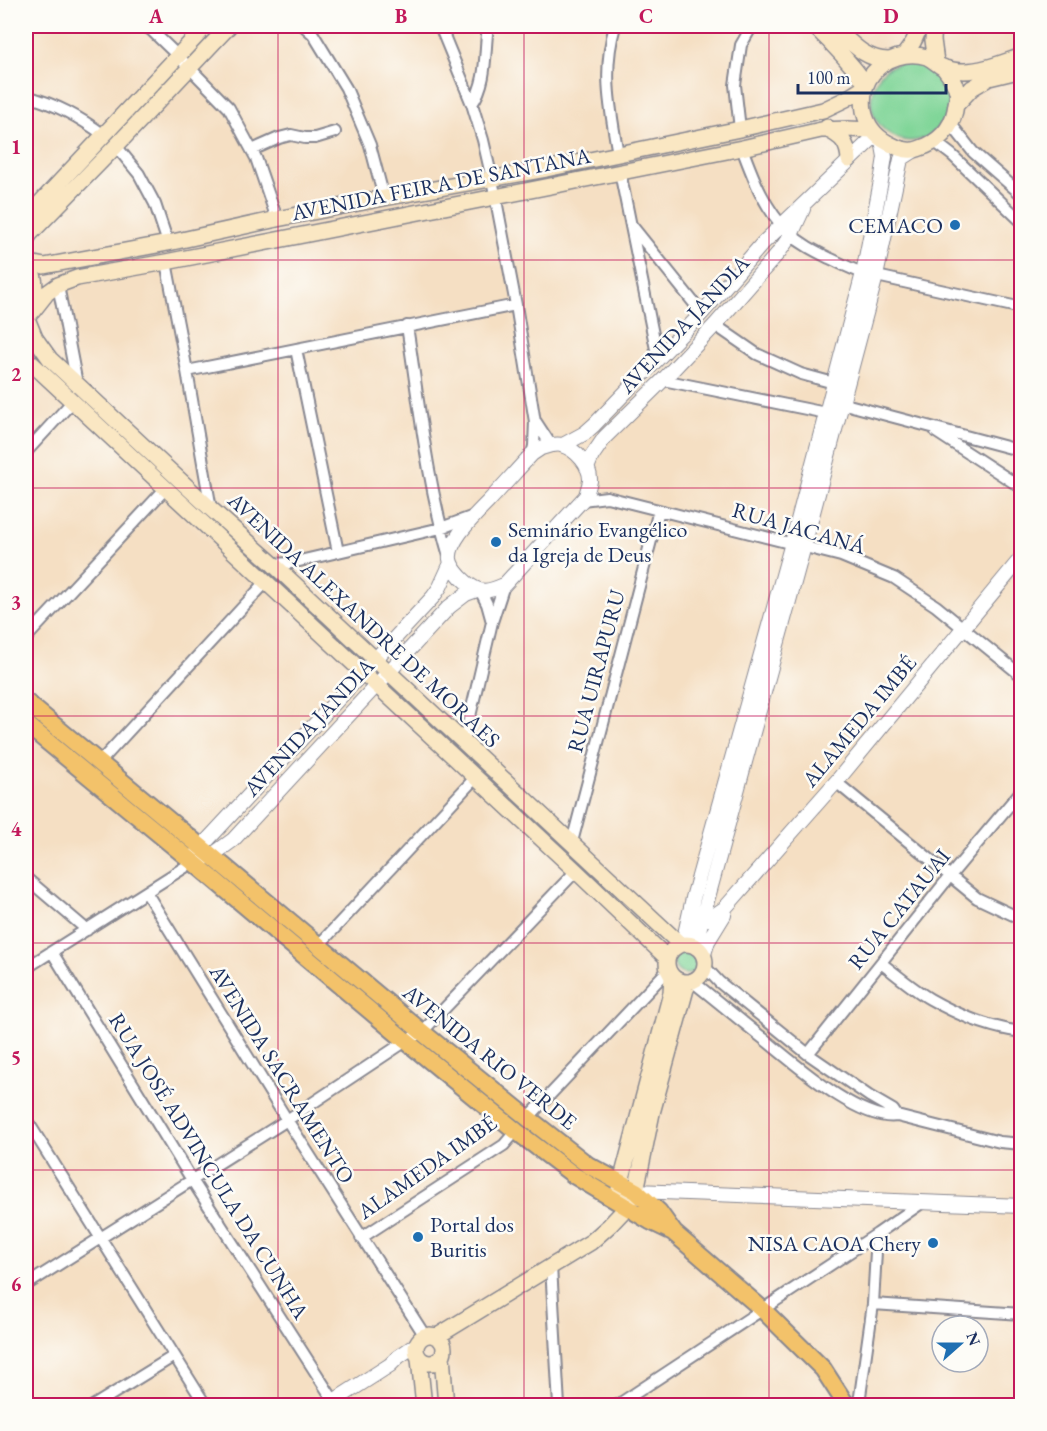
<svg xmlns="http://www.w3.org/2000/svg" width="1047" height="1431" viewBox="0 0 1047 1431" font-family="'EB Garamond',serif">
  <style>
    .green { fill: #80d598; stroke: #4e827b; stroke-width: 1.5 }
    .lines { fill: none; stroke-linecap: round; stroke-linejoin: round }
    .minor-casing { stroke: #888790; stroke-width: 14 }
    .tertiary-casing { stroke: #888790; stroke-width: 16 }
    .secondary-casing { stroke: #888790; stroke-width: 18 }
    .primary-casing { stroke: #888790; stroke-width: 20 }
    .minor { stroke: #fff; stroke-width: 10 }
    .tertiary { stroke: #fff; stroke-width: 14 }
    .secondary { stroke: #fae7c3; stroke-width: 15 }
    .primary { stroke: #f3c26a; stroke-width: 16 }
    .grid { fill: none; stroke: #c2185b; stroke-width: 1.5; stroke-opacity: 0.55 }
    .poi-dot { fill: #1f6fb2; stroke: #fdfcf7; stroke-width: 2 }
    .labels { text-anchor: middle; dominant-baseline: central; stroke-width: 5; stroke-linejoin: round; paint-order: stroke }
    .street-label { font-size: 22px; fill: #1b2f5e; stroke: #fdfcf7 }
    .poi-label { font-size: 22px; fill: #1b2f5e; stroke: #fdfcf7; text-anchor: end }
    .neatline { fill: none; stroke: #c2185b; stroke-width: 2 }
    .grid-label { font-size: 20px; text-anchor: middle; font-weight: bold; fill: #c2185b }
  </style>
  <rect width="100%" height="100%" fill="#fdfcf7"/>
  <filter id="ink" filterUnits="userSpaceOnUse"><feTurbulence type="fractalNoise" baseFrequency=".0167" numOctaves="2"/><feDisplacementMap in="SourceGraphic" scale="12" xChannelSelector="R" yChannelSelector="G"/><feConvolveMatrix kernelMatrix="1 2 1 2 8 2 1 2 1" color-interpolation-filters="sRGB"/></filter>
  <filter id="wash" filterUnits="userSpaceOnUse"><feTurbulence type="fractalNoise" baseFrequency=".008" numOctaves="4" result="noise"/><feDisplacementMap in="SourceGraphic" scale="24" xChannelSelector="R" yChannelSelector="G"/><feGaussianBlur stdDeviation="1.35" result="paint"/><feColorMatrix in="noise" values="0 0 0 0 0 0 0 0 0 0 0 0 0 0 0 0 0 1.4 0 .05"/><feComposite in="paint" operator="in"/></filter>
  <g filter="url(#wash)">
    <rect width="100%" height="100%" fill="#f5dfc3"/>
    <!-- green -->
    <path class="green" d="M918 61C926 64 935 68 940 76 964 105 936 151 899 139 889 135 880 128 875 118 866 100 874 71 895 65 902 62 910 62 918 61Z
      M674 962a12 12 0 1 1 24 0a12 12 0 1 1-24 0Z"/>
  </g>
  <g filter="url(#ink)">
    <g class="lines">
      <defs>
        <path id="minor" d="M144 26 151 30 178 56 229 108 256 158 277 219
          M304 26 313 34 346 88 370 145 384 198
          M440 26 472 104 483 140 492 179 516 305 535 422 534 446 532 454
          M615 26C602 70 610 109 618 154
          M26 96C56 104 79 117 104 135
          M472 104C488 81 484 52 488 26
          M951 124 973 152 1022 195
          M740 129 735 85 741 45 752 26
          M935 142 952 155 1022 222
          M116 146 139 174 155 204 168 243
          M742 148C753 178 765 210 789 233 801 244 815 251 829 258 840 263 851 269 863 273L1022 308
          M252 150 279 138 291 135 305 138H315L335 132
          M620 172 658 359
          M632 226 702 313
          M166 262 187 371 211 509
          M58 285 77 384
          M715 325 757 354 801 374 834 383
          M407 326C419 403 427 482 449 556
          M296 349 338 552
          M187 371 516 305
          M663 380 826 413
          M841 403 1022 451
          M536 422 551 445
          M936 432 1022 488
          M26 452 73 401
          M582 500 607 497 841 556 894 578 936 606 1022 676
          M273 564 291 563 441 528 471 517
          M481 592 487 604 492 622
          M26 638 166 488
          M464 742 492 622 504 585
          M99 763 266 582
          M836 782 977 898 1013 915 1022 917
          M572 842 659 510
          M26 878 87 930
          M146 892 287 1120 425 1336
          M318 946 476 777
          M52 952 192 1180 334 1401
          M881 963C897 975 913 989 930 999 958 1015 990 1028 1022 1032
          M705 967 719 982 808 1054 869 1096 893 1110 897 1116
          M26 968 193 862
          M692 981C716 1000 740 1020 764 1039 793 1062 859 1122 897 1116L1000 1142 1022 1144
          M808 1054 950 876 1022 790
          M528 1118 668 970
          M26 1119 206 1406
          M361 1238 504 1145 516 1131
          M551 1266 559 1406
          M26 1285 287 1120 406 1041 422 1032 576 871
          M873 1304 1022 1314
          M93 1406 174 1356
          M616 1406 877 1234 923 1202
          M857 1406 860 1396 873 1304 877 1234"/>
        <path id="tertiary" d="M551 445C555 445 558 444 561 445 576 449 591 466 590 481 589 486 587 491 586 496L504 585C488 592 480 594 466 582 460 577 451 567 450 559 449 551 455 540 460 533 468 522 478 512 488 502 503 486 517 470 532 454L541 448Z
          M563 445 585 433 594 425 702 313 763 243 876 135
          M587 468 592 456 605 437 663 380 715 325 779 252 791 235 803 209
          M197 854 201 847 433 597 440 587 451 563
          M202 859 211 856 233 840 449 607 466 594 477 590
          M702 918 709 919 725 908 836 782 1022 557
          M683 943 693 898 792 543 863 273 882 176 885 157 882 140
          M695 945 804 546 876 276 901 159 915 150
          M704 954 708 941 724 915 725 908
          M636 1191 1022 1206
          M326 1406 390 1365 398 1357 417 1344"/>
        <path id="secondary" d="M814 26C833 44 850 62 866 84
          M833 26C851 42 863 59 888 60
          M934 26 933 40 936 62
          M904 55C911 46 917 38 919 26
          M943 67C949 75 955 82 957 91 958 95 957 100 956 104 954 124 944 138 926 146 922 147 917 150 913 150 903 151 896 147 888 143 875 136 867 126 864 111 862 98 864 84 873 73 886 58 907 51 927 57 933 60 937 64 942 67 948 69 958 71 964 71 983 71 1004 62 1022 56
          M956 105 972 88 989 78 1022 70
          M827 127 828 130C842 137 848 143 849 160
          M26 218 206 26
          M26 240 30 234 116 146 229 26
          M26 257C36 273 37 290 33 309
          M30 263 44 266 168 243 277 219 384 198 546 169 740 129 823 110 846 99 865 87
          M32 312 47 293 58 285 77 278 166 262 495 197 742 148 821 130 848 129 872 130
          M28 321 35 338 50 359 211 509 273 564 680 944
          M26 358 576 871 667 958
          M667 963a19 19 0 1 1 38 0a19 19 0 1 1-38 0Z
          M618 1193 671 993 672 976
          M416 1349a14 14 0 1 1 28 0a14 14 0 1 1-28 0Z
          M436 1337 591 1242 610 1225 627 1207 636 1191 652 1113 686 989 690 982
          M442 1356 446 1406
          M419 1359 424 1406"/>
        <path id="primary" d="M26 702 201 847 422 1032 528 1118 588 1165 636 1191 659 1212 674 1233 762 1309 823 1369 847 1406
          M26 724 193 862 406 1041 516 1131 575 1176 650 1221 673 1232"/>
      </defs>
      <!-- minor casing -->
      <use href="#minor" class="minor-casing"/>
      <!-- tertiary casing -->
      <use href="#tertiary" class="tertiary-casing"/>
      <!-- secondary casing -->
      <use href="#secondary" class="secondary-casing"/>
      <!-- primary casing -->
      <use href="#primary" class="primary-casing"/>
      <!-- minor -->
      <use href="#minor" class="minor"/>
      <!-- tertiary -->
      <use href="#tertiary" class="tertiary"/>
      <!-- secondary -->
      <use href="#secondary" class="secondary"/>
      <!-- primary -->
      <use href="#primary" class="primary"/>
    </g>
  </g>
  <!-- grid -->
  <path class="grid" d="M278 26V1406M524 26V1406M769 26V1406M26 260H1022M26 488H1022M26 716H1022M26 943H1022M26 1170H1022"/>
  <!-- markers -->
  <g class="poi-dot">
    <circle cx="955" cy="225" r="6"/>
    <circle cx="496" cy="542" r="6"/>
    <circle cx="418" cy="1237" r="6"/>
    <circle cx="933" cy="1243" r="6"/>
  </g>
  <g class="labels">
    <!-- street labels -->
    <g class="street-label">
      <text transform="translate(441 184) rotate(-11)">AVENIDA FEIRA DE SANTANA</text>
      <text transform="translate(684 324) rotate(-47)">AVENIDA JANDIA</text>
      <text transform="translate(799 528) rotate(16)">RUA JACANÁ</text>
      <text transform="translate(364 620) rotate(43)">AVENIDA ALEXANDRE DE MORAES</text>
      <text transform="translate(596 671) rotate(-75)">RUA UIRAPURU</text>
      <text transform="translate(859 721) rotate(-50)">ALAMEDA IMBÉ</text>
      <text transform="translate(309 727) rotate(-47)">AVENIDA JANDIA</text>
      <text transform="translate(899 909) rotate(-51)">RUA CATAUAI</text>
      <text transform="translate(490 1057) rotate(39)">AVENIDA RIO VERDE</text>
      <text transform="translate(282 1074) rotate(58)">AVENIDA SACRAMENTO</text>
      <text transform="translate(209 1166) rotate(58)">RUA JOSÉ ADVINCULA DA CUNHA</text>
      <text transform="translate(427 1167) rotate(-35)">ALAMEDA IMBÉ</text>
    </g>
    <!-- poi labels -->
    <g class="poi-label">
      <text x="943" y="225">CEMACO</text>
      <text x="508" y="529" text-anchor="start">Seminário Evangélico<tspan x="508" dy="25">da Igreja de Deus</tspan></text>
      <text x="430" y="1224" text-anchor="start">Portal dos<tspan x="430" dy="25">Buritis</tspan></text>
      <text x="921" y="1243">NISA CAOA Chery</text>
    </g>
  </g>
  <!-- margin -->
  <rect width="1047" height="1431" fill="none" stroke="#fdfcf7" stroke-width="66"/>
  <!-- north arrow -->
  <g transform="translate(960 1344) rotate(69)"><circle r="28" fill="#fdfcf7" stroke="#a3aaba" stroke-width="1.5"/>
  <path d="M0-4.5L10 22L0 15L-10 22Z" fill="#1f6fb2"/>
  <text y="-9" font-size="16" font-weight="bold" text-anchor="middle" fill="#1b2f5e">N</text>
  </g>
  <!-- scale -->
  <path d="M798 84v9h148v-9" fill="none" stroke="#1b2f5e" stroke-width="3"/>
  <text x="807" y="84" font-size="18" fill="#1b2f5e" stroke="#fdfcf7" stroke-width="4.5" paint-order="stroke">100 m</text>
  <rect x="33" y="33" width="981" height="1365" class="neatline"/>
  <g class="grid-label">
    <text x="156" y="23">A</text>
    <text x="401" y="23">B</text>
    <text x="646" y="23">C</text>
    <text x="891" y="23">D</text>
    <text x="16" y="154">1</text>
    <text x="16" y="381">2</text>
    <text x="16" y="609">3</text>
    <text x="16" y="836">4</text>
    <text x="16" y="1064">5</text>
    <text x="16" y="1291">6</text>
  </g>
</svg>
